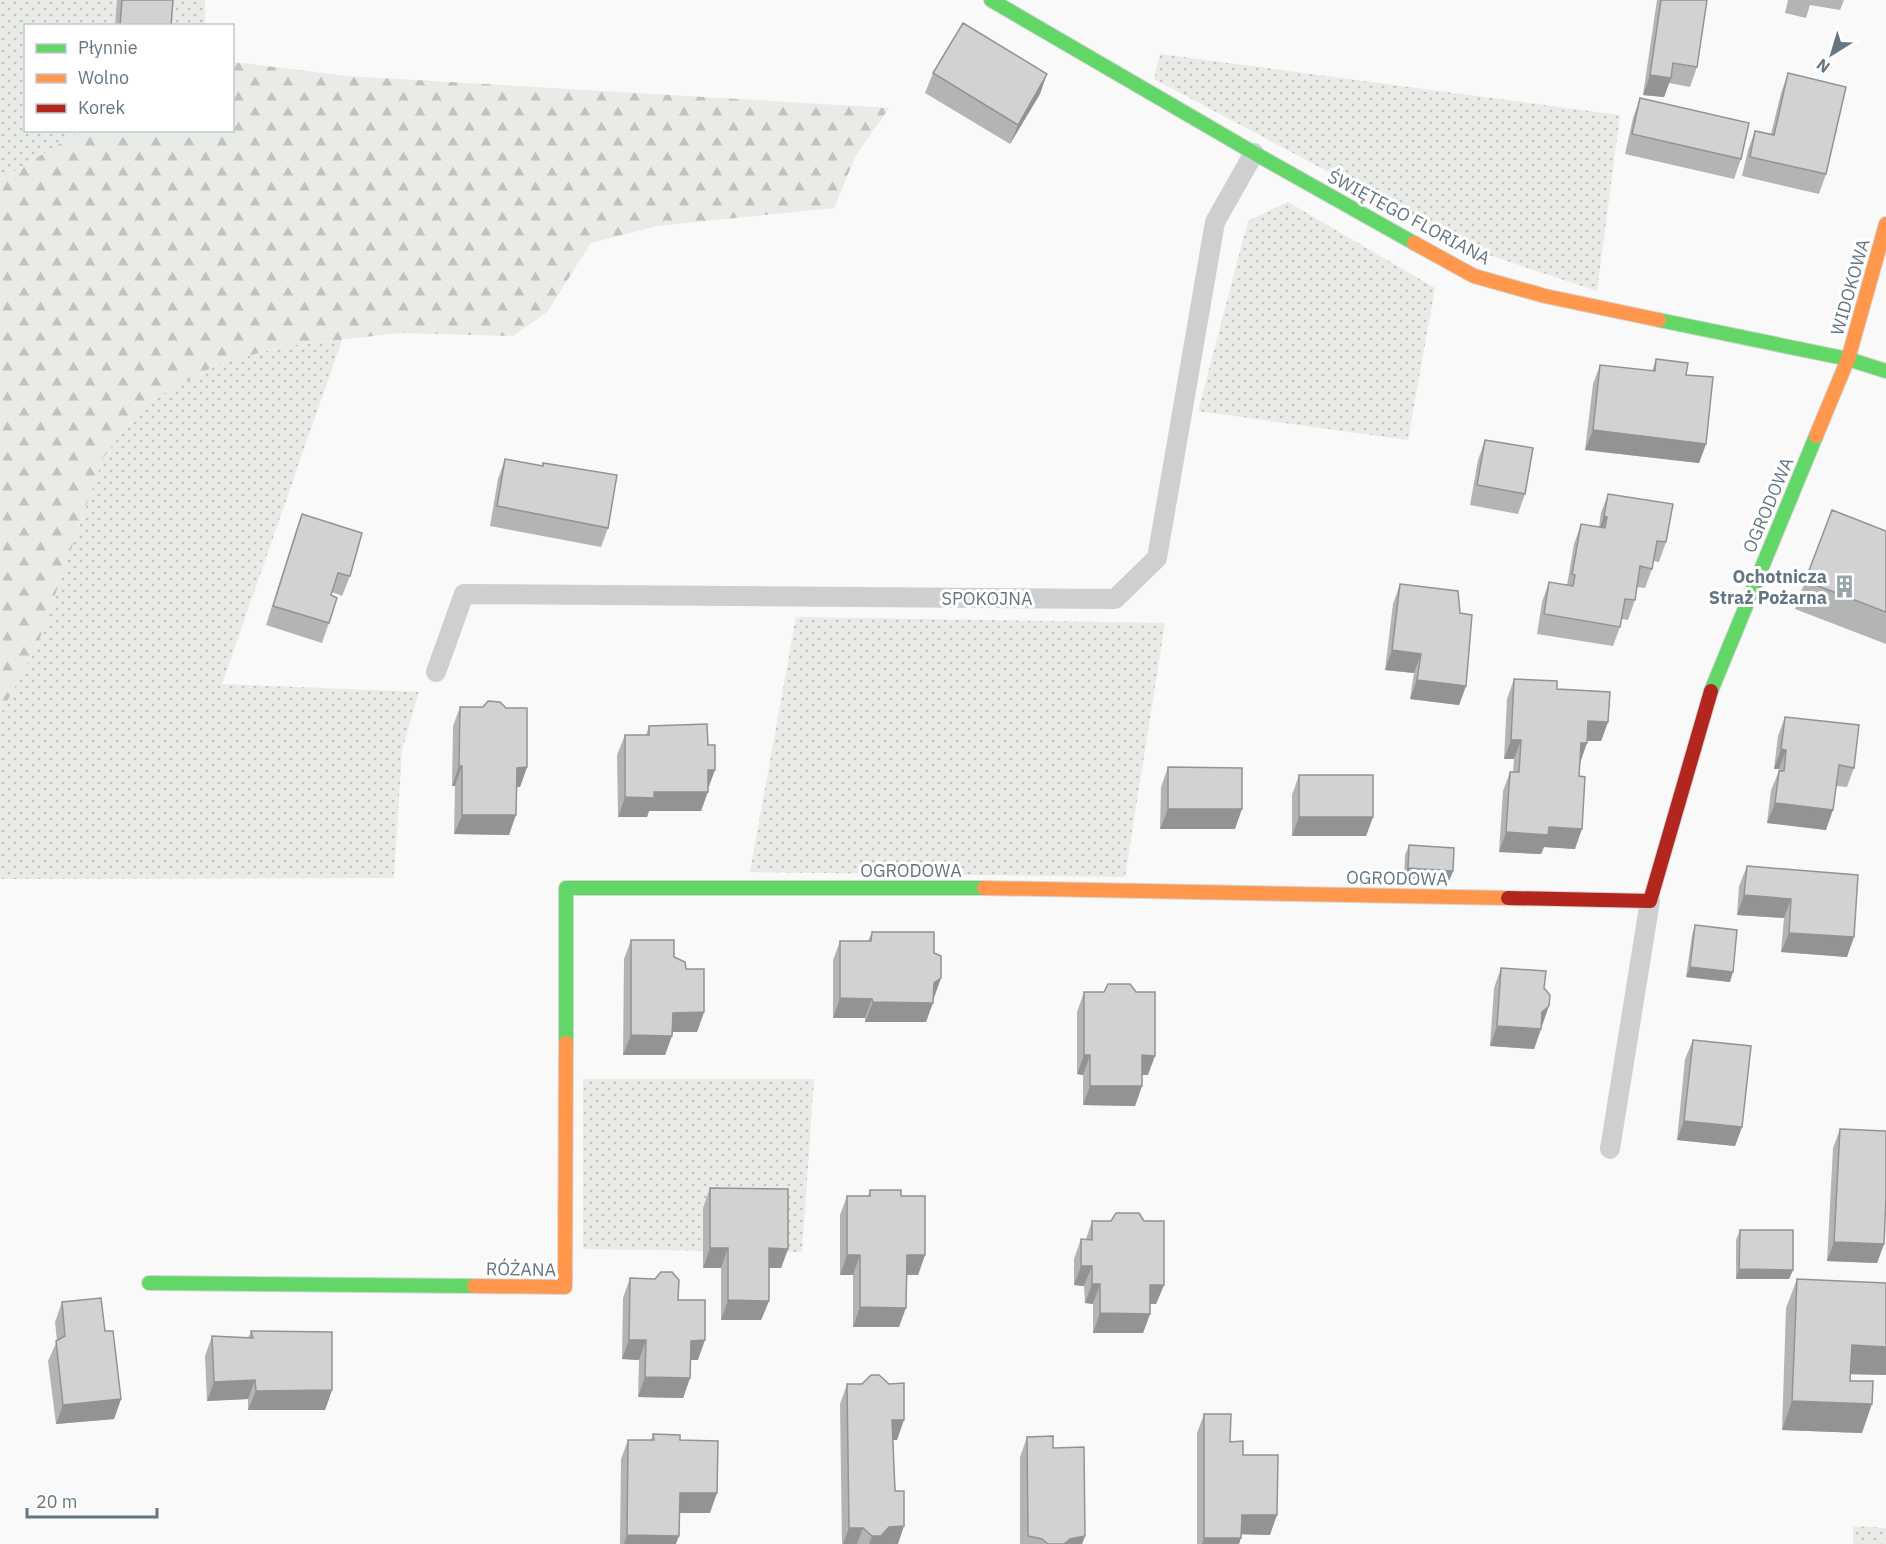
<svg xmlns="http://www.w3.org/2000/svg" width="1886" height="1544" viewBox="0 0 1886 1544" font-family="'IBM Plex Sans',sans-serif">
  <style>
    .grass { fill: url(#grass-dots) }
    .forest { fill: url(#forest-firs) }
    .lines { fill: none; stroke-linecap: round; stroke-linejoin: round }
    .fast-casing { stroke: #d5d6d7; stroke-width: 16 }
    .slow-casing { stroke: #d5d6d7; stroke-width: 16 }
    .jam-casing { stroke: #d5d6d7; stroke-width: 16 }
    .lane { stroke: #cecfd0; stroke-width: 20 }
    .fast { stroke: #63d668; stroke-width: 14 }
    .slow { stroke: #ff974d; stroke-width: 14 }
    .jam { stroke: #b3261e; stroke-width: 14 }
    .wall { fill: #b3b5b5 }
    .shaded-wall { fill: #929394 }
    .building { fill: #d0d2d3; stroke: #929394; stroke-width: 1.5 }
    .labels { text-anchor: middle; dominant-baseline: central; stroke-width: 6; stroke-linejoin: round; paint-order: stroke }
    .street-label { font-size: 18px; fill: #657683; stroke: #fff }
    .poi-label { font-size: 18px; font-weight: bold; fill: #657683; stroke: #fff; text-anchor: end }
  </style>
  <defs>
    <pattern id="grass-dots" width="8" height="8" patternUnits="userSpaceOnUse" patternTransform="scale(1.5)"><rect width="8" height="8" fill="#e8ebe6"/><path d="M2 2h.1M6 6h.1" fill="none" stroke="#c0c3c0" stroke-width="1.8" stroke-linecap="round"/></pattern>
    <pattern id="forest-firs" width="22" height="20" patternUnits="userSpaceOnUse" patternTransform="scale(1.5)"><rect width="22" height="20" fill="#e8ebe6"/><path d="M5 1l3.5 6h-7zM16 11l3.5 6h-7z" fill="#c0c3c0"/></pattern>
  </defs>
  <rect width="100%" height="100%" fill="#f9f9f9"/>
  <!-- grass -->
  <path class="grass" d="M0 0H205V25L26 26V130L81 131 0 180Z
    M1160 54 1620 115 1597 291 1477 251 1154 79Z
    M1288 202 1435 288 1408 440 1198 411 1248 221Z
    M342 340 222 684 419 692 402 750 394 878 0 879V715L39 641 103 458 143 405 220 363 286 346Z
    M796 617 1165 623 1125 877 750 872Z
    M583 1079H814L802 1252 583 1249Z
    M1853 1526 1886 1528V1544H1853Z"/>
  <!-- forest -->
  <path class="forest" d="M233 62 347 76 889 108 856 155 834 208 657 226 591 243 547 312 513 336 400 333 286 346 220 363 143 405 103 458 39 641 0 715V180L81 131 232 130Z"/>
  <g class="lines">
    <defs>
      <path id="fast" d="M991 0 1254 153 1414 243
        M1659 320 1848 359 1886 371
        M1711 691 1816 436
        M566 1043V888H984
        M149 1283 474 1286"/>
      <path id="slow" d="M1414 243 1474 276 1545 296 1659 320
        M1816 436 1848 359 1886 224
        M984 888 1508 898
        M474 1286 565 1287 566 1043"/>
      <path id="jam" d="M1508 898 1650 901 1711 691"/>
    </defs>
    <!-- fast casing -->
    <use href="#fast" class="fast-casing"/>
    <!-- slow casing -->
    <use href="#slow" class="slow-casing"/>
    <!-- jam casing -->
    <use href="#jam" class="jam-casing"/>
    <!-- lane -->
    <path class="lane" d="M436 672 464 594 1115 599 1157 558 1215 222 1254 153
      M1610 1149 1650 901"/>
    <!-- fast -->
    <use href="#fast" class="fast"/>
    <!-- slow -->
    <use href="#slow" class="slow"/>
    <!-- jam -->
    <use href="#jam" class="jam"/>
  </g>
  <!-- wall -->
  <path class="wall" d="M117 0H173L171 26H115Z
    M1657 0H1707L1697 67 1690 87 1669 83 1664 97 1643 95Z
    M1788 0H1844L1840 10 1810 5 1806 18 1785 13Z
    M933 73 1040 94 1010 144 925 93Z
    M1788 73 1826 174 1819 194 1742 176 1748 150 1755 131 1771 134 1781 93Z
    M1640 98 1741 159 1734 179 1625 154 1633 118Z
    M1656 359 1686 375 1706 444 1699 463 1585 450 1593 384 1600 365 1652 371Z
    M1485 440 1525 494 1518 514 1470 505 1478 460Z
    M505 459 542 466 543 463 608 528 601 547 490 526 498 479Z
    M1608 494 1666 542 1659 562 1653 561 1652 569 1645 588 1637 587 1635 600 1628 620 1621 619 1620 627 1613 646 1537 634 1542 602 1549 582 1567 585 1574 544 1581 524 1599 527 1601 513Z
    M302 514 350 576 342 596 332 592 329 623 322 643 266 625 295 534Z
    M1886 531V644L1795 609 1805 581Z
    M1400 584 1466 686 1459 705 1410 699 1414 673 1385 670 1393 604Z
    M1514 679 1557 689 1608 722 1601 741H1587L1580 763 1575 849 1544 847 1541 854 1499 852 1503 791 1510 772H1513L1514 759H1504L1507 699Z
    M460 707 506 708 527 767 520 787H517L509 835 454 834 455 786H452L453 726Z
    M1785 717 1854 768 1847 787 1836 786 1826 830 1767 823 1771 790 1779 771V769H1774L1778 736Z
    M649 726 708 789 701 811H649L647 817H618L617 755 625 735H646Z
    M1168 767 1235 829H1160L1161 787Z
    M1299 775 1373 817 1366 836H1292V795Z
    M1409 845 1453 871 1449 881 1404 878 1405 855Z
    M1747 866 1858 875 1847 957 1781 952 1784 918 1737 915 1739 886Z
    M1695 925 1730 982 1686 977 1692 935Z
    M872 932 934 953 941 978 933 998 926 1022H865V1018H833V960L840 941H868Z
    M631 940 674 957 686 969 704 1012 697 1032H673L665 1055H623L624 959Z
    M1501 968 1544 988 1542 1026 1534 1049 1490 1046 1494 988Z
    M1084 992 1148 1075H1142V1086L1135 1106 1083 1105V1075L1077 1074V1012Z
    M1693 1040 1742 1127 1735 1146 1677 1140 1685 1059Z
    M1840 1129 1884 1244 1877 1263 1827 1261 1833 1148Z
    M710 1188 788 1249 781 1268H769V1301L761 1320H721V1268H703V1208Z
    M870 1190 901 1196 925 1255 918 1275H906L899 1327H853V1275H840V1215L847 1196H868Z
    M1092 1221 1164 1285 1156 1304H1150V1314L1143 1333H1093V1304L1085 1303 1084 1286 1074 1285V1259L1081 1239H1086Z
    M1740 1230 1793 1270 1789 1279H1736V1240Z
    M630 1278 698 1360H691L690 1378 683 1398 638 1397 639 1360 622 1359 623 1298Z
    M1797 1279 1886 1375 1851 1374 1850 1381 1862 1433 1782 1430 1786 1308Z
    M62 1302 105 1331 121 1399 114 1419 56 1424 48 1361 57 1341 55 1322Z
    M251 1331 332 1390 325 1410H248V1399L207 1401 205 1356 212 1336 248 1338Z
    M847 1384 897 1440H893L898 1544H842L840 1404Z
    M1204 1414 1243 1455 1270 1535 1241 1534 1239 1544H1197V1433Z
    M653 1434 680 1440 710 1513H680L676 1544H620L621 1459 628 1440H651Z
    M1027 1437 1053 1448 1085 1536 1082 1544H1020V1457Z"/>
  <!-- shaded-wall -->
  <path class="shaded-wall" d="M1047 74 1040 94 1010 144 1018 125Z
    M1650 75 1671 78 1664 97 1643 95Z
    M1593 430 1706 444 1699 463 1585 450Z
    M1604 516 1607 517 1600 536H1597Z
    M1392 650 1421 654 1414 673 1385 670Z
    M1417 680 1466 686 1459 705 1410 699Z
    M1588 721 1608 722 1601 741H1581Z
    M1511 740H1521L1514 759H1504Z
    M1581 743H1587L1580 763H1573Z
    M1781 749 1786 750 1779 769H1774Z
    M459 766H462L455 786H452Z
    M527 767 520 787H510L517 768Z
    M708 770H715L708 789Z
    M654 792H708L701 811H649L647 817H618L625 797Z
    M1775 803 1833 810 1826 830 1767 823Z
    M1168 809H1242L1235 829H1160Z
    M462 815H516L509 835 454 834Z
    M1299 817H1373L1366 836H1292Z
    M1549 827 1582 829 1575 849 1544 847 1541 854 1499 852 1506 832Z
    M1408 868 1453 871 1449 881 1404 878Z
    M1744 895 1791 899 1784 918 1737 915Z
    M1789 933 1854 937 1847 957 1781 952Z
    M1690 967 1733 972 1730 982 1686 977Z
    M941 978 934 998 927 1002 934 983Z
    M840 998 872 999 865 1018H833Z
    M873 1002 933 1003 926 1022H865Z
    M1549 1006 1542 1026 1538 1029H1541L1534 1049 1490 1046 1497 1026 1542 1012Z
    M704 1012 697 1032H666L673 1013Z
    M631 1035 672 1036 665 1055H623Z
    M1084 1055H1090L1083 1075 1077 1074Z
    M1142 1055 1155 1056 1148 1075H1135Z
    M1090 1086H1142L1135 1106 1083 1105Z
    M1684 1121 1742 1127 1735 1146 1677 1140Z
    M1834 1242 1884 1244 1877 1263 1827 1261Z
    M710 1248H728L721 1268H703Z
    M769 1248 788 1249 781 1268H762Z
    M847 1255H860L853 1275H840Z
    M907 1255H925L918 1275H899Z
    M1081 1266H1092L1084 1286 1074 1285Z
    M1739 1269 1793 1270 1789 1279H1736Z
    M1092 1284H1100L1093 1304 1085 1303Z
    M1150 1285H1164L1156 1304H1143Z
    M728 1300 769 1301 761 1320H721Z
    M860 1307 906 1308 899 1327H853Z
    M1100 1313 1150 1314 1143 1333H1093Z
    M629 1340H646L639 1360 622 1359Z
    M705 1340 698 1360H684L691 1341Z
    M1852 1345 1886 1347V1375L1842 1374Z
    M645 1377 690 1378 683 1398 638 1397Z
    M255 1380 248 1399 207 1401 214 1382Z
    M332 1390 325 1410H248L256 1391Z
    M121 1399 114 1419 56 1424 63 1405Z
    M1792 1401 1872 1404 1862 1433 1782 1430Z
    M892 1420H904L897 1440H885Z
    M680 1493H717L710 1513H673Z
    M1242 1515H1277L1270 1535 1234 1534Z
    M904 1526 898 1544H869L872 1536 889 1527Z
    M849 1528H863L857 1544H843Z
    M627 1535 679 1536 676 1544H624Z
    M1085 1536 1082 1544H1064L1070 1539Z
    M1204 1538H1241L1239 1544H1202Z"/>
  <!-- building -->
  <path class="building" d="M122 0H173L171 26H120Z
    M1661 0H1707L1697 67 1673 63 1671 78 1650 75Z
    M963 23 1047 74 1018 125 933 73Z
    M1788 73 1846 87 1826 174 1750 157 1755 131 1774 135Z
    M1640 98 1749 123 1741 159 1632 134Z
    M1656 359 1688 363 1686 375 1713 377 1706 444 1593 430 1600 365 1655 371Z
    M1485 440 1533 448 1525 494 1477 485Z
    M505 459 543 466V463L617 475 608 528 497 506Z
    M1608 494 1673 504 1666 542 1657 541 1652 569 1640 566 1635 600 1625 599 1620 627 1544 614 1549 582 1573 586 1575 575 1572 574 1581 524 1605 528 1607 517 1604 516Z
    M1832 510 1886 531V612L1805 581Z
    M302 514 362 533 350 576 338 573 331 595 337 598 329 623 273 606Z
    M1400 584 1458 591 1460 613 1472 615 1466 686 1417 680 1421 654 1392 650Z
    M1514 679 1557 681V689L1610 692 1608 722 1588 721 1587 743H1581L1579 776 1585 777 1582 829 1549 827 1548 835 1506 832 1510 772H1519L1521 740H1511Z
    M488 701 500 702 506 708H527V767L517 768 516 815H462V766H459L460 707H483Z
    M1785 717 1859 725 1854 768 1839 765 1833 810 1775 803 1779 771H1784L1786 750 1781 749Z
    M707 724 708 745H715V770H708V792H654V798L625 797V735H649V726Z
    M1168 767 1242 768V809H1168Z
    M1299 775H1373V817H1299Z
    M1409 845 1454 848 1453 871 1408 868Z
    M1747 866 1858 875 1854 937 1789 933 1791 899 1744 895Z
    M1695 925 1737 930 1733 972 1690 967Z
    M872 932H934V953L941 956V978L934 983 933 1003 873 1002 872 999 840 998V941H871Z
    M631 940H674V957L685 962 686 969H704V1012L673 1013 672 1036 631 1035Z
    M1501 968 1546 971 1544 988 1550 995 1549 1006 1542 1012 1541 1029 1497 1026Z
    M1108 984H1130L1136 992H1155V1056L1142 1055V1086H1090V1055H1084V992H1104Z
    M1693 1040 1751 1046 1742 1127 1684 1121Z
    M1840 1129 1886 1131V1198L1884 1244 1834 1242Z
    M710 1188 788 1189V1249L769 1248V1301L728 1300V1248H710Z
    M870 1190H901V1196H925V1255H907L906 1308 860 1307V1255H847V1196H870Z
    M1116 1213H1139L1144 1221H1164V1285H1150V1314L1100 1313V1284H1092V1266H1081V1239L1092 1240V1221H1111Z
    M1740 1230H1793V1270L1739 1269Z
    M661 1272H672L679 1280 678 1300H705V1340L691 1341 690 1378 645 1377 646 1340H629L630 1278 655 1279Z
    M1797 1279 1886 1283V1347L1852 1345 1850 1381H1873L1872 1404 1792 1401Z
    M101 1298 105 1331H113L121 1399 63 1405 56 1341 65 1336 62 1302Z
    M251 1331 332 1332V1390L256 1391 255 1380 214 1382 212 1336 253 1338Z
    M871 1375H879L889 1384 904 1383V1420H892L895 1491H904V1526L889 1527 881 1536H872L863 1528H849L847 1384H862Z
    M1204 1414H1231L1230 1442 1243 1441V1455H1278L1277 1515H1242L1241 1538H1204Z
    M653 1434 680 1435V1440L718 1441 717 1493H680L679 1536 627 1535 628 1440H654Z
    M1053 1436V1448L1084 1447 1085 1536 1070 1539 1064 1544H1048L1042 1539 1028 1536 1027 1437Z"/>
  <!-- icons -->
  <defs>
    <symbol id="building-bare" viewBox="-9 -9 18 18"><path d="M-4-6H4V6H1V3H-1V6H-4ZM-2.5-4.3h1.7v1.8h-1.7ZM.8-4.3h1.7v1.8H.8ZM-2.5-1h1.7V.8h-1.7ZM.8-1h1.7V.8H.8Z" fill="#99a4ac" stroke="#fff" stroke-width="2.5" paint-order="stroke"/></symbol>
  </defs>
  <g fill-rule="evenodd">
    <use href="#building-bare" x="1828" y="570" width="33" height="33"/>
  </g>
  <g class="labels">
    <!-- street labels -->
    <g class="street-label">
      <text transform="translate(1409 217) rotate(28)">ŚWIĘTEGO FLORIANA</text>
      <text transform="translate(1850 287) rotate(-74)">WIDOKOWA</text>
      <text transform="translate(1768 505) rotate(-67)">OGRODOWA</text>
      <text x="987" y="598">SPOKOJNA</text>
      <text x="911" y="870">OGRODOWA</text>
      <text transform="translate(1397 878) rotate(1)">OGRODOWA</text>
      <text transform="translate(521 1269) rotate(1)">RÓŻANA</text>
    </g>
    <!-- poi labels -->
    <g class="poi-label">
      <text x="1827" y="576">Ochotnicza<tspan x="1827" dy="21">Straż Pożarna</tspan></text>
    </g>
  </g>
  <!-- legend -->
  <rect x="24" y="24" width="210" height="108" fill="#ffffff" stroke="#c1c8cd" stroke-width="1.5"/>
  <rect x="36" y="44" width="30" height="9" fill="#63d668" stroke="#c1c8cd" stroke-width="1.5"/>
  <text x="78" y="54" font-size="18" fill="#657683">Płynnie</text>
  <rect x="36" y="74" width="30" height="9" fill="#ff974d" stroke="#c1c8cd" stroke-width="1.5"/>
  <text x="78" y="84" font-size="18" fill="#657683">Wolno</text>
  <rect x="36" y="104" width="30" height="9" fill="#b3261e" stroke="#c1c8cd" stroke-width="1.5"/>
  <text x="78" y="114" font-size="18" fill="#657683">Korek</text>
  <!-- north arrow -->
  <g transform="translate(1832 54) rotate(217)" stroke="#ffffff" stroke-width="4.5" paint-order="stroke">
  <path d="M0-4.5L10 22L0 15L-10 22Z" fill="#657683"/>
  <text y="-9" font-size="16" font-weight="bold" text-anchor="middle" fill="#657683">N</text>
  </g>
  <!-- scale -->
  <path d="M27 1508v9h130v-9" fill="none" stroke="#657683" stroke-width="3"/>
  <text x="36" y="1508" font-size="18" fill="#657683" stroke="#ffffff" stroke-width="4.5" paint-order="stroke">20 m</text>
</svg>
